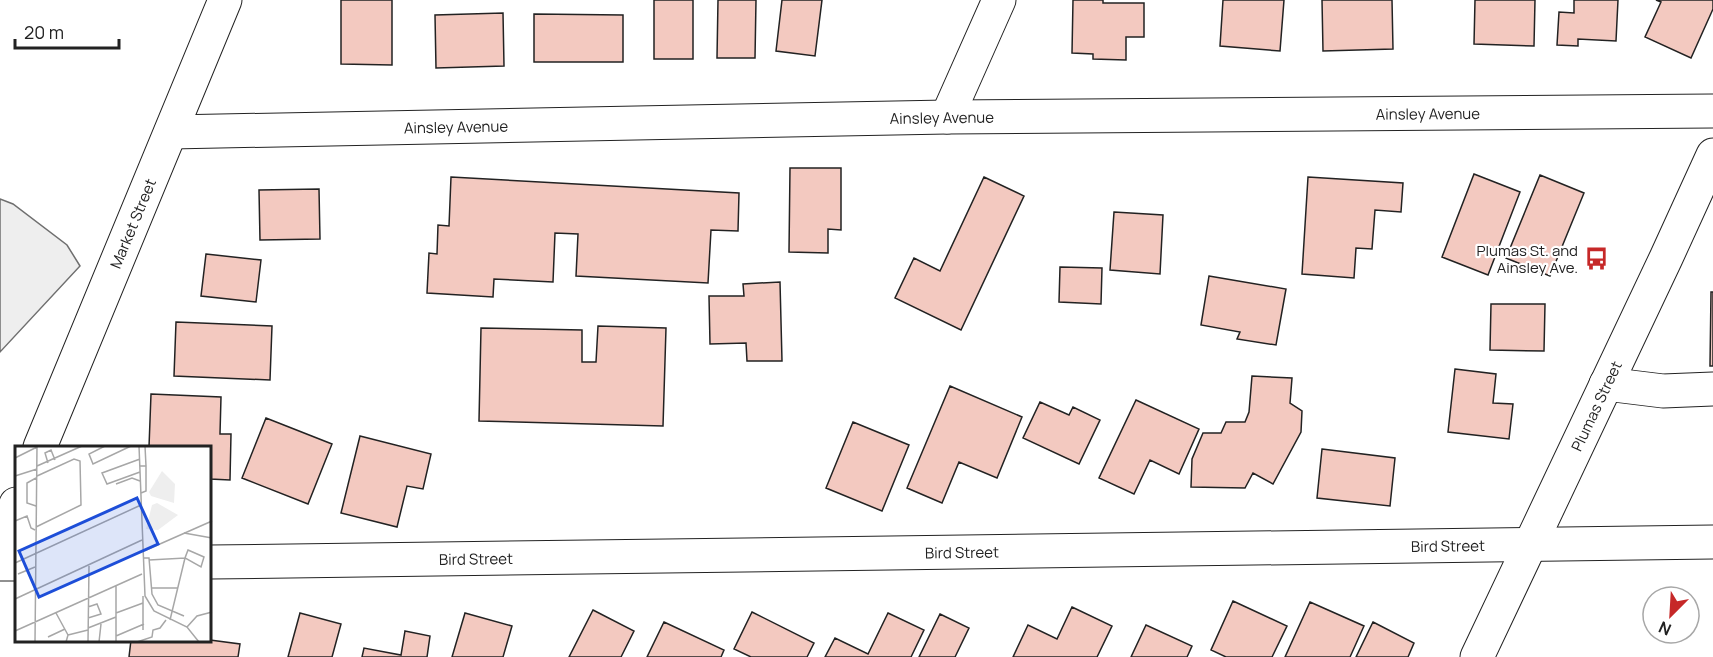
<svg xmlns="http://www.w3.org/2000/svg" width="1713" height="657" viewBox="0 0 1713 657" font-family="Manrope,sans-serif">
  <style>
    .green { fill: #eee; stroke: #6f6f6f; stroke-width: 1.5 }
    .building { fill: #f3c9c0; stroke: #222; stroke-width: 1.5 }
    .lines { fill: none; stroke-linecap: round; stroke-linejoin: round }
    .minor-casing { stroke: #222; stroke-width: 35 }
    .major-casing { stroke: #222; stroke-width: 35 }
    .minor { stroke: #fff; stroke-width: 33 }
    .major { stroke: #fff; stroke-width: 33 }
    .labels { text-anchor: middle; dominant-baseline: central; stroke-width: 4.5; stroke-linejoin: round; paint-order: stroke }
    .street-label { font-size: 15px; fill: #222; stroke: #fff }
    .poi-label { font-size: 15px; fill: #222; stroke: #fff; text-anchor: end }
    .inset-road { fill: none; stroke: #a7a7a7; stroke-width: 1.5 }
    .view { fill: #1d4ed8; fill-opacity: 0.15; stroke: #1d4ed8; stroke-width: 3 }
    .inset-edge { fill: none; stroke: #222; stroke-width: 3 }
  </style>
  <rect width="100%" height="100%" fill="#fff"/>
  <!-- green -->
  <path class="green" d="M0 199 13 204 67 245 80 266 0 352Z"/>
  <!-- building -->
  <path class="building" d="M341 0H392V65L341 64Z
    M654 0H693V59H654Z
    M718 0H756L755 58H717Z
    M782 0H822L815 56 776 51Z
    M1073 0H1103V3H1144V37H1126V60L1093 59V54L1072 53Z
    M1223 0H1284L1280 51 1220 46Z
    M1322 0H1392L1393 49 1323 51Z
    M1475 0H1535L1534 46 1474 44Z
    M1574 0H1618L1616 41 1578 39V46L1557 45 1559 12 1574 13Z
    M1656 0H1713V9L1691 58 1645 37 1661 2Z
    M503 13 504 66 436 68 435 15Z
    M534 14 623 15V62H534Z
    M790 168H841V230L828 229V253L789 252Z
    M1474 174 1520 192 1488 275 1442 257Z
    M1540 175 1584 193 1550 276 1506 258Z
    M451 177 739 193 738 231 711 230 708 283 576 276 578 234 555 233 553 282 494 279 493 297 427 293 429 253 437 254 438 225 449 226Z
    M984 177 1024 196 961 330 895 298 914 258 940 271Z
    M1308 177 1403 183 1401 212 1375 210 1372 249 1356 248 1354 278 1302 274Z
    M319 189 320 239 260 240 259 190Z
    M1114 212 1163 215 1160 274 1110 270Z
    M206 254 261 260 256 302 201 296Z
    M1060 267 1102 268 1101 304 1059 302Z
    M1209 276 1286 289 1276 345 1237 339 1240 332 1201 325Z
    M780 282 782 361H747L746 343 710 344 709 296H744L743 284Z
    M1711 292H1713V366H1710Z
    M1491 304H1545L1544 351 1490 350Z
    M176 322 272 326 270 380 174 376Z
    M598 326 666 328 663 426 479 421 481 328 582 330V362H596Z
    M1455 369 1496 374 1493 403 1513 404 1509 439 1448 432Z
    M1252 376 1292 378 1290 403 1302 411 1301 432 1273 484 1253 473 1245 488 1191 487 1192 459 1203 433H1221L1226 422H1245L1249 412Z
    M950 386 1022 417 997 478 959 462 942 503 907 488Z
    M151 394 221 397 220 434H231L230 480 210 479V447H149Z
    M1136 400 1199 429 1179 474 1150 460 1134 494 1099 478Z
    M1040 402 1069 415 1073 407 1100 420 1079 464 1023 438Z
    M266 418 332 444 308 504 242 478Z
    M853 422 909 445 882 511 826 488Z
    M360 436 431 454 423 489 407 486 397 527 341 513Z
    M1322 449 1395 458 1390 506 1317 498Z
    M1233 601 1287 626 1272 657H1226L1211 650Z
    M1310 602 1364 626 1350 657H1285Z
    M1072 607 1112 626 1097 657H1013L1028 625 1057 639Z
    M593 610 634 631 621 657H569Z
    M752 612 814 643 807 657H751L734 649Z
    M300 613 341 624 332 657H288Z
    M465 613 512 626 503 657H452Z
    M888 613 924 630 911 657H825L835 638 868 654Z
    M940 614 969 628 955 657H919Z
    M664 622 724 650 721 657H647Z
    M1373 622 1414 643 1408 657H1356Z
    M1146 625 1192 646 1187 657H1131Z
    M405 631 430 636 427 657H362L364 648 401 655Z
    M131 640H210L240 644 238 657H129Z"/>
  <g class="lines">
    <defs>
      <g id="minor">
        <path d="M947 117 999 0"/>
        <path id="s1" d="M171 132 947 117 1713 111"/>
        <path d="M1606 384 1663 391 1713 389"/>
        <path id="s2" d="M210 562 1713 542"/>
        <path d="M0 564H16"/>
        <path id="s3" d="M1477 657 1666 258 1713 155"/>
      </g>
      <g id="major">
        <path id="s4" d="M40 447 225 0"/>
        <path d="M0 544 16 504"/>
      </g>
    </defs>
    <!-- minor casing -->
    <use href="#minor" class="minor-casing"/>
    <!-- major casing -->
    <use href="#major" class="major-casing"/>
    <!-- minor -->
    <use href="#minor" class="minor"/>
    <!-- major -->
    <use href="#major" class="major"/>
  </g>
  <!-- icons -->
  <defs>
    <symbol id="bus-bare" viewBox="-9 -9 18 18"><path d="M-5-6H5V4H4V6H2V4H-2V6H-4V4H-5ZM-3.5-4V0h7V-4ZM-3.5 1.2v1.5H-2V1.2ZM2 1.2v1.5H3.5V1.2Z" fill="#c62828" stroke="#fff" stroke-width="2.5" paint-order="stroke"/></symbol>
  </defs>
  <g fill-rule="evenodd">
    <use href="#bus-bare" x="1580" y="242" width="33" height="33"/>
  </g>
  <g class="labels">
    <!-- street labels -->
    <g class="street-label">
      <text stroke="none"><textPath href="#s1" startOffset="1257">Ainsley Avenue</textPath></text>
      <text stroke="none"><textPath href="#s1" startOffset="771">Ainsley Avenue</textPath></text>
      <text stroke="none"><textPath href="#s1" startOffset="285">Ainsley Avenue</textPath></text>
      <text stroke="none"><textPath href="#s4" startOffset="242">Market Street</textPath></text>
      <text stroke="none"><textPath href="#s3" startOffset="278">Plumas Street</textPath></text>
      <text stroke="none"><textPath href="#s2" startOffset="1238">Bird Street</textPath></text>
      <text stroke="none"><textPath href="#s2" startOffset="752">Bird Street</textPath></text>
      <text stroke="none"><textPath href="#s2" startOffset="266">Bird Street</textPath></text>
    </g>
    <!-- poi labels -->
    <g class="poi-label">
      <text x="1578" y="250">Plumas St. and<tspan x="1578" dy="17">Ainsley Ave.</tspan></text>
    </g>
  </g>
  <!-- overview -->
  <g transform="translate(15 446)">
    <rect width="196" height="196" fill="#fff"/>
    <path d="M147 25 160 38 159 57 136 50 134 46ZM142 57 163 69 143 84 131 83 137 59Z" fill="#eee"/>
    <path class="inset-road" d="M90 0 74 8 78 18 116 0M124 0 130 150 139 165 172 181 184 196M130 0 131 20M0 12 22 1M125 13 87 27 92 38 125 26M33 17 30 7 36 4 40 14M22 20 67 0M125 20H131V45L126 47M0 30 22 23M101 38 117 32 125 35M21 60 12 57V37L21 32M0 75 12 70 16 82 20 84M21 81 66 59 65 15 59 13 22 30M169 87 197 92M173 104 189 111 186 121 170 112ZM129 105 197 75M129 112H134L137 148 143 159 169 170M134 114 170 112 155 174M0 117 126 59M3 128 20 121M101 140V196M136 142H163M128 150V184M0 153 127 94M41 167 53 189 51 196M101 167 128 157M73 172 86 168 82 158 73 161M172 181 182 170 197 166M73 182 101 171M0 185 127 128M53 189 73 184M101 190 129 178M33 191 50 183M20 196 22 0M73 196 74 120M84 196 86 178M122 196 137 191 138 184 145 182 151 174"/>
    <path class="view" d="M122 52 143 98 24 151 4 105Z"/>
    <rect width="196" height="196" class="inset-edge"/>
  </g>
  <!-- north arrow -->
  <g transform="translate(1671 615) rotate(204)"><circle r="28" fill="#ffffff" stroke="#a7a7a7" stroke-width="1.5"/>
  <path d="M0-4.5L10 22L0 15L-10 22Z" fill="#c62828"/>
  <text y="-9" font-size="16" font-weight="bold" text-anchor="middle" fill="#222222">N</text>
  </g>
  <!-- scale -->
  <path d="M15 39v9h104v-9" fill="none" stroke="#222222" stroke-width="3"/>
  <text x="24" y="39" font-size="18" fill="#222222" stroke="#ffffff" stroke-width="4.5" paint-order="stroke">20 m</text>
</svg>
